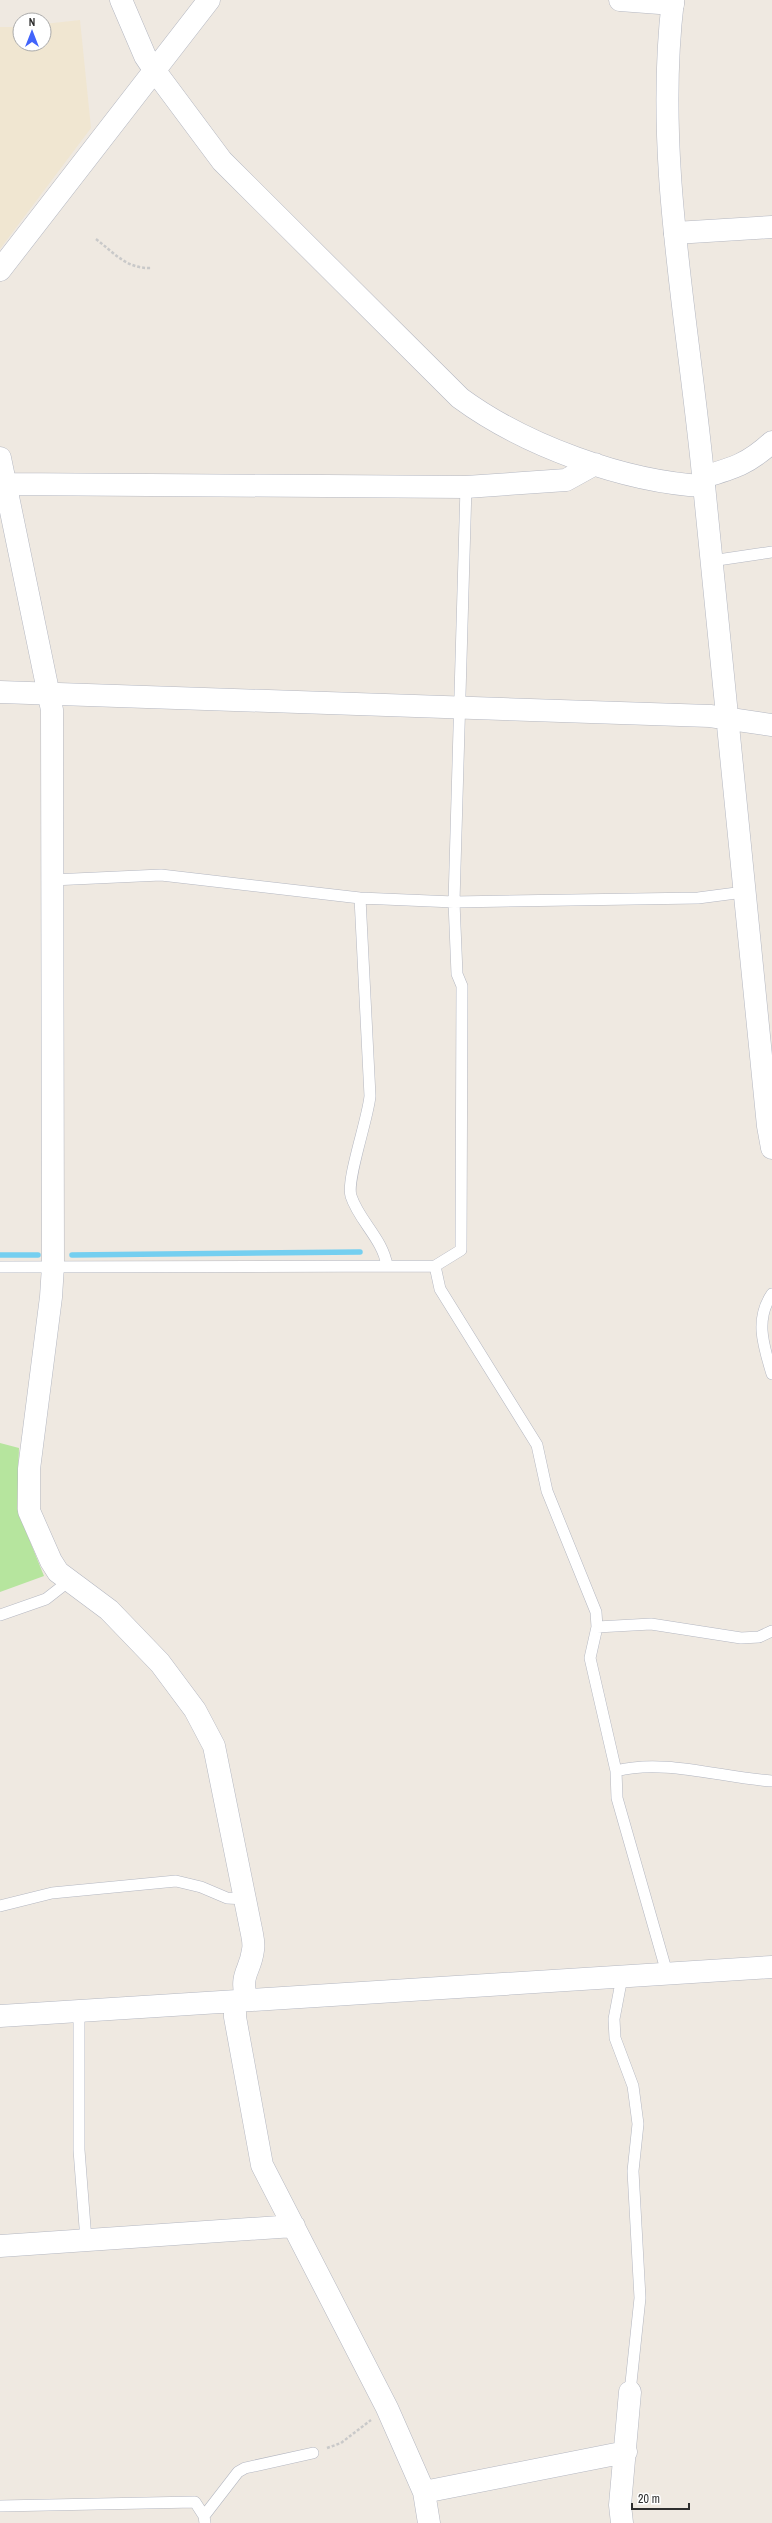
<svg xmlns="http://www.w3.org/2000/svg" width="772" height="2523" viewBox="0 0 772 2523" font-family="'Archivo Narrow',sans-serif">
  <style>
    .education { fill: #f0e6d1 }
    .green { fill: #b6e59e }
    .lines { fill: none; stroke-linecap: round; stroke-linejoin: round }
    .stream { stroke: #75cff0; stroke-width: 5.5 }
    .service-casing { stroke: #b4b7c1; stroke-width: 12 }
    .minor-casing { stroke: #b4b7c1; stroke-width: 23 }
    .tertiary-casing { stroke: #b4b7c1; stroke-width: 23 }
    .path { stroke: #c9c9c9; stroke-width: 2.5; stroke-dasharray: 3 2; stroke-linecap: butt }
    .service { stroke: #fff; stroke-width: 11 }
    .minor { stroke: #fff; stroke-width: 22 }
    .tertiary { stroke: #fff; stroke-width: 22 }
  </style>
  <rect width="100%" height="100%" fill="#efe9e1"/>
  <!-- education -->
  <path class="education" d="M80 20 91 128 0 249V27H20V44H44V24Z"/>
  <!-- green -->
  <path class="green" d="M0 1443 19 1448 17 1509 44 1576 0 1592Z"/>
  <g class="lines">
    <!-- stream -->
    <path class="stream" d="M0 1255H38
      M72 1255 360 1252"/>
    <defs>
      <path id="service" d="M711 561 772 552
        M52 880 161 875 360 898 454 902 698 898 744 892
        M360 898 370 1096C368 1119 346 1180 351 1196 359 1221 383 1239 387 1266
        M435 1266 440 1289 537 1445 547 1491 596 1612 597 1627 590 1658 616 1771 617 1798 667 1973
        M0 1267 435 1266 461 1250 462 986 457 974 454 902 466 487
        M772 1294C754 1320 764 1347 772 1374
        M0 1615 46 1599 69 1581
        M597 1627 651 1624 741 1638 759 1637 772 1631
        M616 1771C664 1758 722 1778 772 1781
        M0 1906 52 1893 176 1881 201 1887 227 1898 246 1899
        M622 1977 614 2019 615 2038 633 2086 638 2124 633 2171 640 2298 630 2392
        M79 2011V2150L86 2240
        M0 2506 195 2502 204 2516 205 2523
        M204 2516 238 2472 245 2468 313 2453"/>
      <path id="minor" d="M121 0 145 56 155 71 222 161 460 398C524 445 624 482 704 486
        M620 0 673 4
        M675 233 772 227
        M0 270 209 0
        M0 458 52 710 53 1266 51 1297 29 1469V1511L51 1561 58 1572 109 1610 160 1663 195 1710 214 1746 252 1934C253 1939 254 1945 253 1950 250 1973 240 1972 246 2000
        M703 477C734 468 748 464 772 442
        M6 484 466 487 566 480 595 464
        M235 2001V2017L262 2165 387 2408 424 2492 429 2523
        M0 2016 772 1967
        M0 2246 294 2226
        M424 2492 626 2452
        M622 2523 620 2505 630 2392"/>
      <path id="tertiary" d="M673 0C654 158 688 318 703 475 724 692 746 909 768 1126L772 1148
        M0 692 710 716 772 725"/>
    </defs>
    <!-- service casing -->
    <use href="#service" class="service-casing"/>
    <!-- minor casing -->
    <use href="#minor" class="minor-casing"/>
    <!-- tertiary casing -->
    <use href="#tertiary" class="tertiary-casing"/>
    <!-- path -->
    <path class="path" d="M96 239C114 253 127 269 151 268
      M327 2448 341 2443 371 2420"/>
    <!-- service -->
    <use href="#service" class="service"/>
    <!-- minor -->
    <use href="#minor" class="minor"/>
    <!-- tertiary -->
    <use href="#tertiary" class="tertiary"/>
  </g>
  <!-- north arrow -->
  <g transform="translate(32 32)"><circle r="19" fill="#ffffff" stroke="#ababab"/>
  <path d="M0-3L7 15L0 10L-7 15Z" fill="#4264fb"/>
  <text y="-6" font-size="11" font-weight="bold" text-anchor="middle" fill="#2e2e2e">N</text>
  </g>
  <!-- scale -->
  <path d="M632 2503v6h57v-6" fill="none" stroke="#2e2e2e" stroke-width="2"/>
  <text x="638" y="2503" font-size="12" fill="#2e2e2e" stroke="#ffffff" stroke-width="3" paint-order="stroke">20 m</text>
</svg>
